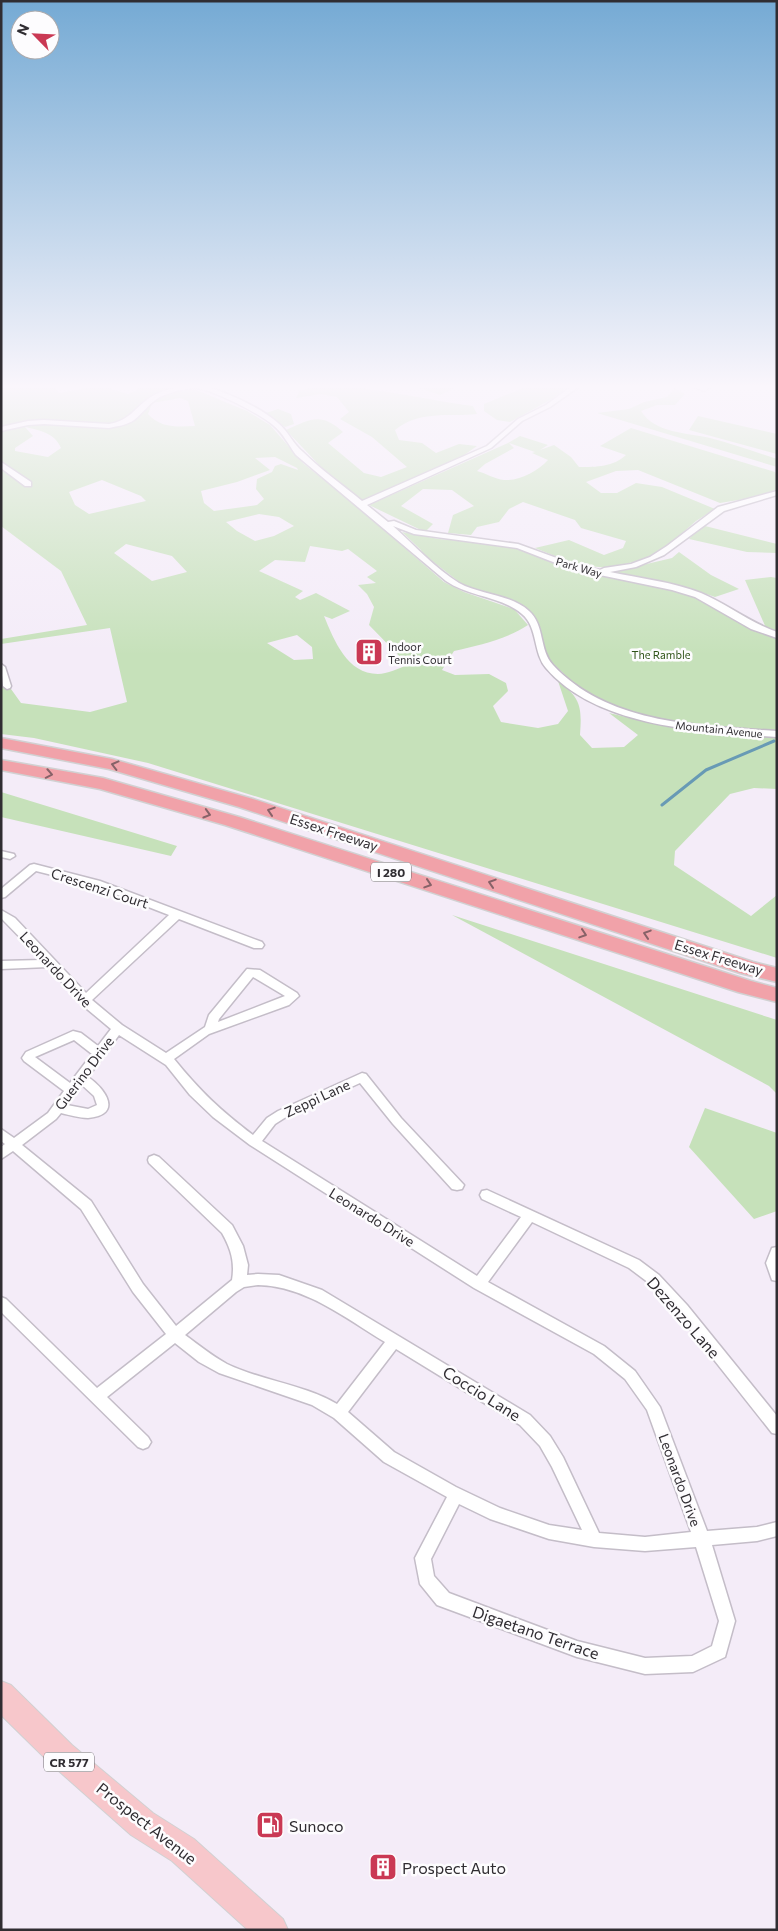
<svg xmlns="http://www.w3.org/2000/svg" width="778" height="1931" viewBox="0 0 778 1931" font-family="Commissioner,sans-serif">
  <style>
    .green { fill: #c6e1ba; fill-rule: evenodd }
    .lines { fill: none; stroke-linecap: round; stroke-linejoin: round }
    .stream { stroke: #689ab5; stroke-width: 3 }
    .minor-casing { stroke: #c4bdc8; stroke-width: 3 }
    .primary-casing { stroke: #d1d1d2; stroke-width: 2 }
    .motorway-casing { stroke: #d1d1d2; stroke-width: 3 }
    .minor { fill: #fff; fill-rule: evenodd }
    .primary { fill: #f7c7cb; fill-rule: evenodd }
    .motorway { fill: #f1a2a9; fill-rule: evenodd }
    .oneway { stroke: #876268 }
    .labels { text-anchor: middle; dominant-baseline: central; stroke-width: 5; stroke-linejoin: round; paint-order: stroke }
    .far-street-label { font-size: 11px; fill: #302d32; stroke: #fdfcfe }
    .far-poi-label { font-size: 11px; fill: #302d32; stroke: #fdfcfe; text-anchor: start }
    .far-park-label { font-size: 11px; fill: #2f5318; stroke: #fdfcfe }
    .shield { fill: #fdfcfe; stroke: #6e6b6f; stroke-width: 1 }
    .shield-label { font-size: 12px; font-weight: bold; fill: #302d32 }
    .street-label { font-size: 14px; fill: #302d32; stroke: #fdfcfe }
    .near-street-label { font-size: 16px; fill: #302d32; stroke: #fdfcfe }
    .near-poi-label { font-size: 16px; fill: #302d32; stroke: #fdfcfe; text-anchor: start }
  </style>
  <rect width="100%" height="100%" fill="#f4ecf8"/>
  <!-- green -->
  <path class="green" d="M1 384H52L59 393 87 388 85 384H106L108 388 128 394 137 390 140 384H169L194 389 247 411 270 425 304 464 353 503 444 582 464 592 514 609 528 625C505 640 479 645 454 651L442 670 455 675 489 674 506 683 508 691 493 706 501 722 538 728 558 724 568 711 558 681C581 698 582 707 580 735L592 748 624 747 638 735 609 713 660 725 661 723 777 737V789L754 788 730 794 675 851 674 865 751 916 777 895V958L148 763 34 738 1 734V675L21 703 90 712 127 702 110 628 1 644V639L87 625 61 571 1 526ZM180 398 188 401 195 426C178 427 160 428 148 414L152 403ZM25 427C39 430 55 433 61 448L48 457 15 451V448L33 436ZM275 457 297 468 298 470 281 464 275 466 272 472 257 479 256 489 264 499 257 505 214 511 204 503 201 491 237 482 270 470 255 458ZM102 480 141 496 146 501 89 514 75 505 69 492ZM259 514 279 517 294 526 274 536 255 541 237 531 226 522ZM126 544 172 556 187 572 152 581 114 553ZM310 546 342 551 348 549 377 571 367 577 376 583 358 585 367 594 374 607 369 625 408 665C399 668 387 674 378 674 347 674 334 640 324 616L332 619 350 611 316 593 300 600 295 597 303 591 259 571 275 560 305 562ZM297 635 312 647 313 659 294 660 267 643Z
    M419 384H463L440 395 419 388Z
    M540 384H571L552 399 510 422 497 420 484 411V404L523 388Z
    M329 386C378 387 425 400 473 406L477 414C447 417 420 410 395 430L399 440 422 443 436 453 459 444 477 446 460 458 363 501 321 467 286 430C311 419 321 412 343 432L328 443 364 473 381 477 407 467 372 437 340 419 349 412 337 397 321 394 296 398 300 390Z
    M675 388 685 394 675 405H657L641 411C654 433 688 433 710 438 733 444 755 452 777 459V467L597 413 629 409 644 402 667 397Z
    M278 409 291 414 294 424 285 427 263 414Z
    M698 416 777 434V454L689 430Z
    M631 428 775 472 777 476V489L757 497 720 503 638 470 616 471 586 482 601 493H617L636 483 662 487 715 509 696 521 656 556 610 568 577 565 535 548 569 540 604 555 623 548 626 541 581 528 575 520 523 502 509 509 499 522 477 527 471 535 448 533 453 515 474 506 452 490 423 489 401 506 433 524 425 532 369 505 508 443 520 436 548 445 540 450 554 445 571 457 579 467C597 467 613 467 626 455L600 446ZM509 443 535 452 532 453 548 460C538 471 520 481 504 480 495 479 485 473 477 471L485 464 514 448Z
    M701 525 777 544V553L747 552 689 539Z
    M402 532 439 539 478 542 515 548 570 570 663 588 695 597 742 625 777 637V732C707 726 612 724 560 670 556 666 550 661 547 656 541 644 539 629 535 616L518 605 463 585 422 553 421 550Z
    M679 552 711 575 739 589 715 597 686 587 613 572 672 558Z
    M771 577 777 578V632L766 628 745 580Z
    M1 792 177 846 171 856 1 817Z
    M452 915 777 1020V1094L769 1086Z
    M705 1108 777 1133V1211L754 1219 689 1147Z"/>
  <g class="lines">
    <!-- stream -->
    <path class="stream" d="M662 805 706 770 774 741"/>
    <defs>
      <path id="minor" d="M187 384C212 384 259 406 278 423 288 431 293 444 303 452 321 470 343 485 362 501L487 446 518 419 546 405 575 384H583L550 407 522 421 491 448 367 505 388 522 394 521 416 530 518 544 576 565 600 570 604 568 631 564 650 557 667 546 718 507 777 491V495L724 511 664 555 636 567 610 572C639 578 673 582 701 593 727 604 749 622 777 632V638L751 629 695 597 672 590 571 569 517 548 414 534 393 526C414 545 435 568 459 583 481 595 510 594 529 611 545 625 539 650 553 665 609 725 702 726 777 731V737C705 732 597 728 546 668 533 653 538 627 522 614 501 596 469 597 446 581L296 455C288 444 283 433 273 425 260 414 209 387 193 388 183 389 170 392 160 397 149 403 143 413 134 420 127 425 118 426 109 428L44 424 28 425 1 431V427L28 421 44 420 109 424C131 420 134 408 151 397 162 390 175 388 188 385Z
        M686 384 703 387 708 384H716L704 391Z
        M1 462 31 482V486H25L1 468Z
        M1 664 5 667 11 686 10 688 7 689 3 686Z
        M1 851 14 854 15 856 10 859 1 857Z
        M34 864 100 881 262 942 264 945 262 948H254L179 919 92 1000 122 1025 166 1053 205 1027 209 1015 247 969 260 970 297 993 299 996 289 1005 209 1034 174 1059C200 1091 220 1110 253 1135L267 1118 278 1111 362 1073 366 1074 401 1118 464 1185 462 1189 457 1190 452 1189 393 1124 360 1083 286 1117 275 1124 262 1141 477 1276 521 1217 482 1199 480 1195 482 1191 487 1190 639 1260 659 1275 687 1305 777 1416V1434L772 1433 677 1313 649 1283 629 1268 532 1222 488 1282 604 1346 635 1371 660 1407 707 1531 757 1527 777 1522V1536L757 1541 712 1545 735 1621 725 1657 693 1672 645 1674 577 1657 437 1605 420 1584 415 1558 447 1497 384 1462 334 1418 312 1405 219 1373 199 1362 175 1343 107 1397 148 1437 151 1442 148 1447 143 1449 138 1447 1 1312V1297L6 1299 97 1388 166 1334 133 1292 81 1209 13 1151 1 1159V1147L5 1144 1 1141V1129L14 1138 48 1113 64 1091 24 1061 22 1058 26 1052 73 1031 81 1033 98 1046 111 1029 87 1009 48 967 1 969V961L42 960 1 918V910L15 918 86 993 169 915 92 885 36 871 5 897 1 898V889L30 865ZM253 977 285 996 218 1022 219 1019ZM119 1035 166 1065 190 1095 213 1117 250 1145 474 1288 594 1354 625 1379 647 1410 691 1532 645 1537 599 1533 563 1457 550 1436 530 1415 322 1290 279 1275 258 1274 247 1275 248 1265 243 1246 232 1225 159 1157 154 1155 149 1157 148 1160 149 1163 222 1233C231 1249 235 1262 232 1280L176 1326 143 1284 91 1201 22 1145 56 1119 61 1113C70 1115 79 1118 88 1118 123 1115 106 1089 88 1077ZM74 1040 92 1054 70 1083 35 1057ZM82 1085 94 1096 97 1105 88 1109 67 1105ZM258 1285C306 1286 345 1318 385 1342L337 1404C303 1384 262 1381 227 1364 212 1356 199 1345 185 1335L236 1292 244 1287ZM396 1349 520 1425 540 1446 552 1467 582 1530 549 1525 500 1508 456 1487 394 1452 348 1412ZM459 1504 490 1519 549 1539 594 1547 645 1551 696 1547 719 1621 712 1646 692 1656 645 1658 577 1641 449 1593 434 1576 431 1559Z
        M777 1247V1281L772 1280 766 1263 772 1248Z"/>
      <path id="primary" d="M1 1681 11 1685 72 1745 153 1813 194 1839 283 1919 288 1930H248L172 1861 131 1835 52 1765 1 1715Z"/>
      <path id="motorway" d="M1 738 112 759 253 799 753 962 777 968V982L740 973 239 807 109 769 1 748Z
        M1 760 103 778 239 817 751 981 777 988V1002L738 992 225 825 100 789 1 770Z"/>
    </defs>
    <!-- minor casing -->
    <use href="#minor" class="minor-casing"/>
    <!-- primary casing -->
    <use href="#primary" class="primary-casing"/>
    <!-- motorway casing -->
    <use href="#motorway" class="motorway-casing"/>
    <!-- minor -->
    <use href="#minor" class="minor"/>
    <!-- primary -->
    <use href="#primary" class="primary"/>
    <!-- motorway -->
    <use href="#motorway" class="motorway"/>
  </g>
  <!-- one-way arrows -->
  <defs><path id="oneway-chevron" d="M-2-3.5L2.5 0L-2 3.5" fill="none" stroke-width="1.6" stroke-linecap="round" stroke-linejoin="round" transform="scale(1.25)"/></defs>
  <g class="oneway">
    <use href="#oneway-chevron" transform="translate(115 765) rotate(-166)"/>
    <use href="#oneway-chevron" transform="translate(49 774) rotate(11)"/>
    <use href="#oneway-chevron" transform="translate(271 811) rotate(-162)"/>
    <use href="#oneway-chevron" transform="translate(207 814) rotate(16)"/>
    <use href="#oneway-chevron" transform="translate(492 883) rotate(-162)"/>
    <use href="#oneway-chevron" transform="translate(428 884) rotate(18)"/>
    <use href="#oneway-chevron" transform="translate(583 934) rotate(18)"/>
    <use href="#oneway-chevron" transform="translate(647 934) rotate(-162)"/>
  </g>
  <!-- sky -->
  <linearGradient id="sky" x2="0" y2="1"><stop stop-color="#75aad4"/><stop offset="0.59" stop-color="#faf6fc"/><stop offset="1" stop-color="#faf6fc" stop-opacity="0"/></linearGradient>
  <rect width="778" height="655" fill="url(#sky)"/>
  <!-- icons -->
  <defs>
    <symbol id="building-square" viewBox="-11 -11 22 22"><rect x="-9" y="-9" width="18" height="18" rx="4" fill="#ca3954" stroke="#fdfcfe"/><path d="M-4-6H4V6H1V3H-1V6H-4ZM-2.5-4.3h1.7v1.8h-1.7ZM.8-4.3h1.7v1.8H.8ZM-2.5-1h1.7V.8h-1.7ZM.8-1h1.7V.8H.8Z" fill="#fff"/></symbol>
    <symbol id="fuel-square" viewBox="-11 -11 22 22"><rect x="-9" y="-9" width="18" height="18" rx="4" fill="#ca3954" stroke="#fdfcfe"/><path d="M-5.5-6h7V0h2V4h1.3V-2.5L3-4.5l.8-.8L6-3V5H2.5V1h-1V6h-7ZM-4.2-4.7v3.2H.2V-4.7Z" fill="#fff"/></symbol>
  </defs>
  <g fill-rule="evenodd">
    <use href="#building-square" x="353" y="636" width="32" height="32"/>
    <use href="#fuel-square" x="254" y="1809" width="32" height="32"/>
    <use href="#building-square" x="367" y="1851" width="32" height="32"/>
  </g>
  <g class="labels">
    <!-- far-street labels -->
    <g class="far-street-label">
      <text transform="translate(579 567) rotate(16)">Park Way</text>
      <text transform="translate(719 729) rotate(6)">Mountain Avenue</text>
    </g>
    <!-- far-poi labels -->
    <g class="far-poi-label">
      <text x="388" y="646">Indoor<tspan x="388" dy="13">Tennis Court</tspan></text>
    </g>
    <!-- far-park labels -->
    <g class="far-park-label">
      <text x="661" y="654">The Ramble</text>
    </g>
    <!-- shield labels -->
    <g class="shield">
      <rect x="371" y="862.5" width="40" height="19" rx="4"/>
      <rect x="44" y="1752.5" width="50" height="19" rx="4"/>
    </g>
    <g class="shield-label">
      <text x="391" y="872">I 280</text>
      <text x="69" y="1762">CR 577</text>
    </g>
    <!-- street labels -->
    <g class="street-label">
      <text transform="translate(334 832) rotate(18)">Essex Freeway</text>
      <text transform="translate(100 888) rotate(18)">Crescenzi Court</text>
      <text transform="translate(719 957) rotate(17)">Essex Freeway</text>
      <text transform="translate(56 969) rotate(47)">Leonardo Drive</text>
      <text transform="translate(84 1073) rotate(-53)">Guerino Drive</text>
      <text transform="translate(317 1098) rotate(-25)">Zeppi Lane</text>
      <text transform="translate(372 1217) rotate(32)">Leonardo Drive</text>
      <text transform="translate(680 1480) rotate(70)">Leonardo Drive</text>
    </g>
    <!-- near-street labels -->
    <g class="near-street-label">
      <text transform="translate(684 1317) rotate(49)">Dezenzo Lane</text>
      <text transform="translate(482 1393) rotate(32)">Coccio Lane</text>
      <text transform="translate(536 1632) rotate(19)">Digaetano Terrace</text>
      <text transform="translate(147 1823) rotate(38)">Prospect Avenue</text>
    </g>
    <!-- near-poi labels -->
    <g class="near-poi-label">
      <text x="289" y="1825">Sunoco</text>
      <text x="402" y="1867">Prospect Auto</text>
    </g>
  </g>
  <!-- border -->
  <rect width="778" height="1931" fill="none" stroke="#302d32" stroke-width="5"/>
  <!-- north arrow -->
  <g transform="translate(35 35) rotate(294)"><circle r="24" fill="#fdfcfe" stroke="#aba9ac"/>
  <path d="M0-4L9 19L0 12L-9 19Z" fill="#ca3954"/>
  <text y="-8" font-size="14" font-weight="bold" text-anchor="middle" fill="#302d32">N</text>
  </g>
</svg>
